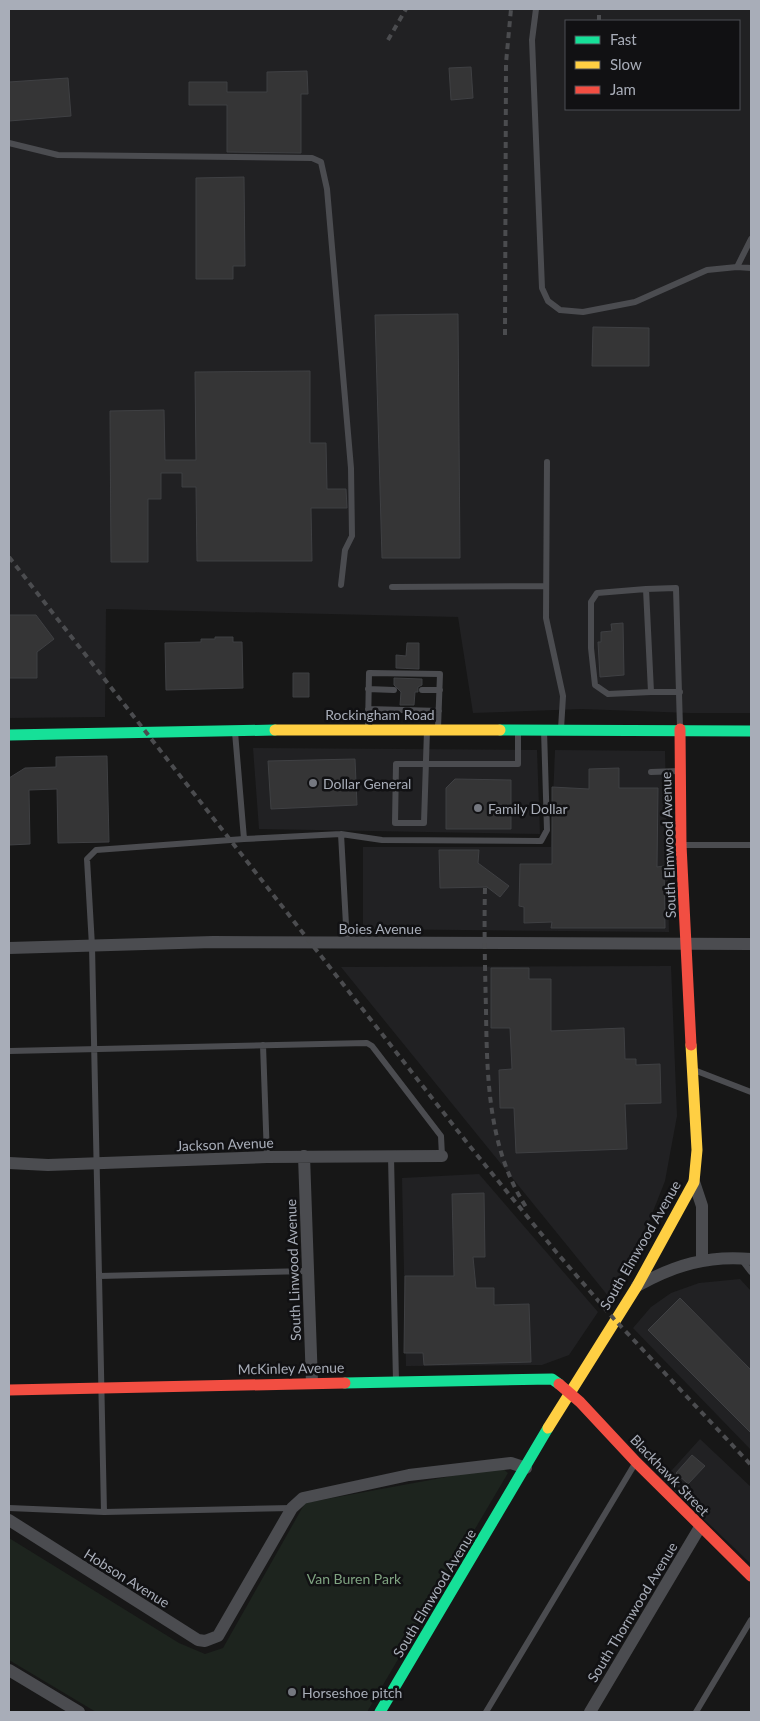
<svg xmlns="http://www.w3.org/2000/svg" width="760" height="1721" viewBox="0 0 760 1721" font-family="Lato,sans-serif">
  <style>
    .built { fill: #212123; fill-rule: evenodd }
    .green { fill: #1d241e }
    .building { fill: #353536; stroke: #3f4043 }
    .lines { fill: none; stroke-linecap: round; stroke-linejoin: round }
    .lane { stroke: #4b4c50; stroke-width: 6 }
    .street { stroke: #4b4c50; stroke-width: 12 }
    .fast { stroke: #16e098; stroke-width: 11 }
    .slow { stroke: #ffcf43; stroke-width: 11 }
    .jam { stroke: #f24e42; stroke-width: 11 }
    .rail { stroke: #4b4c4f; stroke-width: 4; stroke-dasharray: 6 5; stroke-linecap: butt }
    .poi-dot { fill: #757880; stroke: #111113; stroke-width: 2 }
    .labels { text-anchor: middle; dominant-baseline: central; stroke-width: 5; stroke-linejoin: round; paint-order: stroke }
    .street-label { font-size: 14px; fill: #a8adb8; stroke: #111113 }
    .poi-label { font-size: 14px; fill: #a8adb8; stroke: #111113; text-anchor: start }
    .park-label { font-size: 14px; fill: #7fa381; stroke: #111113 }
  </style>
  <rect width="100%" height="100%" fill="#171717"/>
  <!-- built -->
  <path class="built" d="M9 9H751V713H690L582 709 473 713 458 617 106 609 105 717 9 718ZM566 21H739V109H566Z
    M253 748 537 750 540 834 259 829Z
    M555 750 665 751 669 932 363 929V847H551Z
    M671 966 677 1116 665 1181 650 1219 609 1297 341 967Z
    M479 1174 598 1312 569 1355 542 1365 406 1366 402 1178Z
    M740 1279 751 1291V1450L633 1328 651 1307 671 1293 699 1283Z
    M700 1439 751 1487V1564L663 1480Z"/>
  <!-- green -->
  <path class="green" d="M501 1467 508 1473 367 1712H96L9 1660V1538L179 1643 205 1654 223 1648 305 1503Z"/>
  <!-- building -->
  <path class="building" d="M471 67 473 98 451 100 449 68Z
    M307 71 308 94H301V153L227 152V105H189V82H227V92H267V72Z
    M68 78 71 116 9 121V82Z
    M244 177 245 266H233V279H196V178Z
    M458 314 460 558H382L375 315Z
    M593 327 649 328V366H592Z
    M310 371V443H326L327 489H346L347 508H311L312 561H197L196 487H182V473H161V499H148V562H111L110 411 164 410 165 460H196L195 372Z
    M9 615H36L54 639 37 652V678H9Z
    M623 623 624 675 600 677 598 642H601V632L612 631 611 624Z
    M215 637H233V642H242L243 688 166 690 165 643 201 642V639H215Z
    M407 643H419V669L396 668V655L406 656Z
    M293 673H309V697H293Z
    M394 678 422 679V685L418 687V692H415L414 705H400L401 692 394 685Z
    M107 756 109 842 58 843 57 789 29 790 30 844 9 845V778L25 768 56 767V757Z
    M355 759 357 805 271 809 268 761Z
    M619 768V788H658L657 867 664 866 665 928H551L552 922 524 923V907L519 906 520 864H552V787L589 789V769Z
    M455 779 511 780V829H446V788Z
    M439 850H479L478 863 509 886 500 897 487 887 440 888Z
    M491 968H529V979H551V1031L624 1028 625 1059H636V1065L660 1064 661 1103 625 1104 627 1149 516 1153 514 1108H500L499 1070 512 1069 510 1028H491Z
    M484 1193 485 1257H473L476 1288H494V1305L529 1304 531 1362 424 1365 423 1353H404L405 1276H454L452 1194Z
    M680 1298 751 1370V1433L648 1330Z
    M692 1455 705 1466 688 1484 676 1473Z"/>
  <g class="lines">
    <!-- lane -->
    <path class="lane" d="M536 9 532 40 542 288 548 301 560 310 583 312 635 302 707 270 737 267
      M9 143 58 155 312 158 321 162 327 189 351 468 352 536 345 550 341 585
      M751 239 737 267 751 268
      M547 462 546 618 563 696 561 729
      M392 587 546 586
      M646 589 597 593 591 602V648L595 685 608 694 651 692
      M368 689 394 690
      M422 690H440
      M680 692H651L646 589 676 588 680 728
      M368 709 439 711
      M368 728 369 673 440 674 438 728
      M427 730 424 823H395L396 764H518V732
      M235 732 244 839
      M651 772 679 771
      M341 834 347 943
      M683 845H751
      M263 1045 267 1157
      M9 1051 367 1043 372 1046 441 1136 442 1156
      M694 1070 751 1092
      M391 1157 396 1381
      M741 1259 751 1272
      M99 1276 308 1271
      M9 1508 104 1512 292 1508
      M104 1512 92 946 87 859 96 850 244 839 341 834 382 840 541 841 547 830 544 730
      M486 1712 636 1462
      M696 1712 751 1620"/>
    <!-- street -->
    <path class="street" d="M9 948 213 942 751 944
      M304 1156 312 1383
      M9 1163 48 1165 267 1157 442 1156
      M694 1182 702 1206V1261
      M637 1286C675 1265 708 1255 751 1259
      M9 1520 198 1640 205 1641 218 1636 292 1508 303 1498 409 1475 511 1463 526 1468
      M9 1670 79 1712
      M590 1712 700 1527"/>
    <!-- fast -->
    <path class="fast" d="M500 730 751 731
      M9 735 275 730
      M345 1383 552 1379 559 1384
      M380 1712 548 1428"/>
    <!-- slow -->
    <path class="slow" d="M275 730H500
      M548 1428 637 1286 694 1182 697 1150 691 1045"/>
    <!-- jam -->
    <path class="jam" d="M680 729 681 845 691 1045
      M559 1384 580 1402 636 1462 751 1576
      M9 1390 345 1383"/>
    <!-- rail -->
    <path class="rail" d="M599 21V9
      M388 40 406 9
      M505 335 506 63 511 9
      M9 557 468 1144 557 1253 614 1319 751 1465
      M485 888C484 929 485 969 486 1010 487 1078 488 1148 526 1207"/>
  </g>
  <!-- markers -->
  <g class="poi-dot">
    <circle cx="313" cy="783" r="5"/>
    <circle cx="478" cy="808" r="5"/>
    <circle cx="292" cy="1692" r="5"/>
  </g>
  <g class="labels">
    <!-- street labels -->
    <g class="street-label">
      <text x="380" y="714">Rockingham Road</text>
      <text transform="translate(668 845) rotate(-92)">South Elmwood Avenue</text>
      <text x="380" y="928">Boies Avenue</text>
      <text transform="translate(225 1144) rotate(-2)">Jackson Avenue</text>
      <text transform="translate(640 1245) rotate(-60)">South Elmwood Avenue</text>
      <text transform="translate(293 1270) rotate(-92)">South Linwood Avenue</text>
      <text transform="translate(291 1368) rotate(-1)">McKinley Avenue</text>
      <text transform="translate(670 1475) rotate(46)">Blackhawk Street</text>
      <text transform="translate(127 1578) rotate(32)">Hobson Avenue</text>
      <text transform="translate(434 1593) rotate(-59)">South Elmwood Avenue</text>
      <text transform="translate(632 1612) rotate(-59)">South Thornwood Avenue</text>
    </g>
    <!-- poi labels -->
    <g class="poi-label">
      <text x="323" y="783">Dollar General</text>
      <text x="488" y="808">Family Dollar</text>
      <text x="302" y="1692">Horseshoe pitch</text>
    </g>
    <!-- park labels -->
    <g class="park-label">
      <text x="354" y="1578">Van Buren Park</text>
    </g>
  </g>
  <!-- border -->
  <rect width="760" height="1721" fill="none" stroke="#a8adb8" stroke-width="20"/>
  <!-- legend -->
  <rect x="565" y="20" width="175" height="90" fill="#111113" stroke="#4d4f55"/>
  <rect x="575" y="36" width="25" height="8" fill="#16e098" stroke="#4d4f55"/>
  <text x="610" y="45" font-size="15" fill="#a8adb8">Fast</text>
  <rect x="575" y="61" width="25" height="8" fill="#ffcf43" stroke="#4d4f55"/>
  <text x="610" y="70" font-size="15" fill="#a8adb8">Slow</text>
  <rect x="575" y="86" width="25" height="8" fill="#f24e42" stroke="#4d4f55"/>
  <text x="610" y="95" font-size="15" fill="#a8adb8">Jam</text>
</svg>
